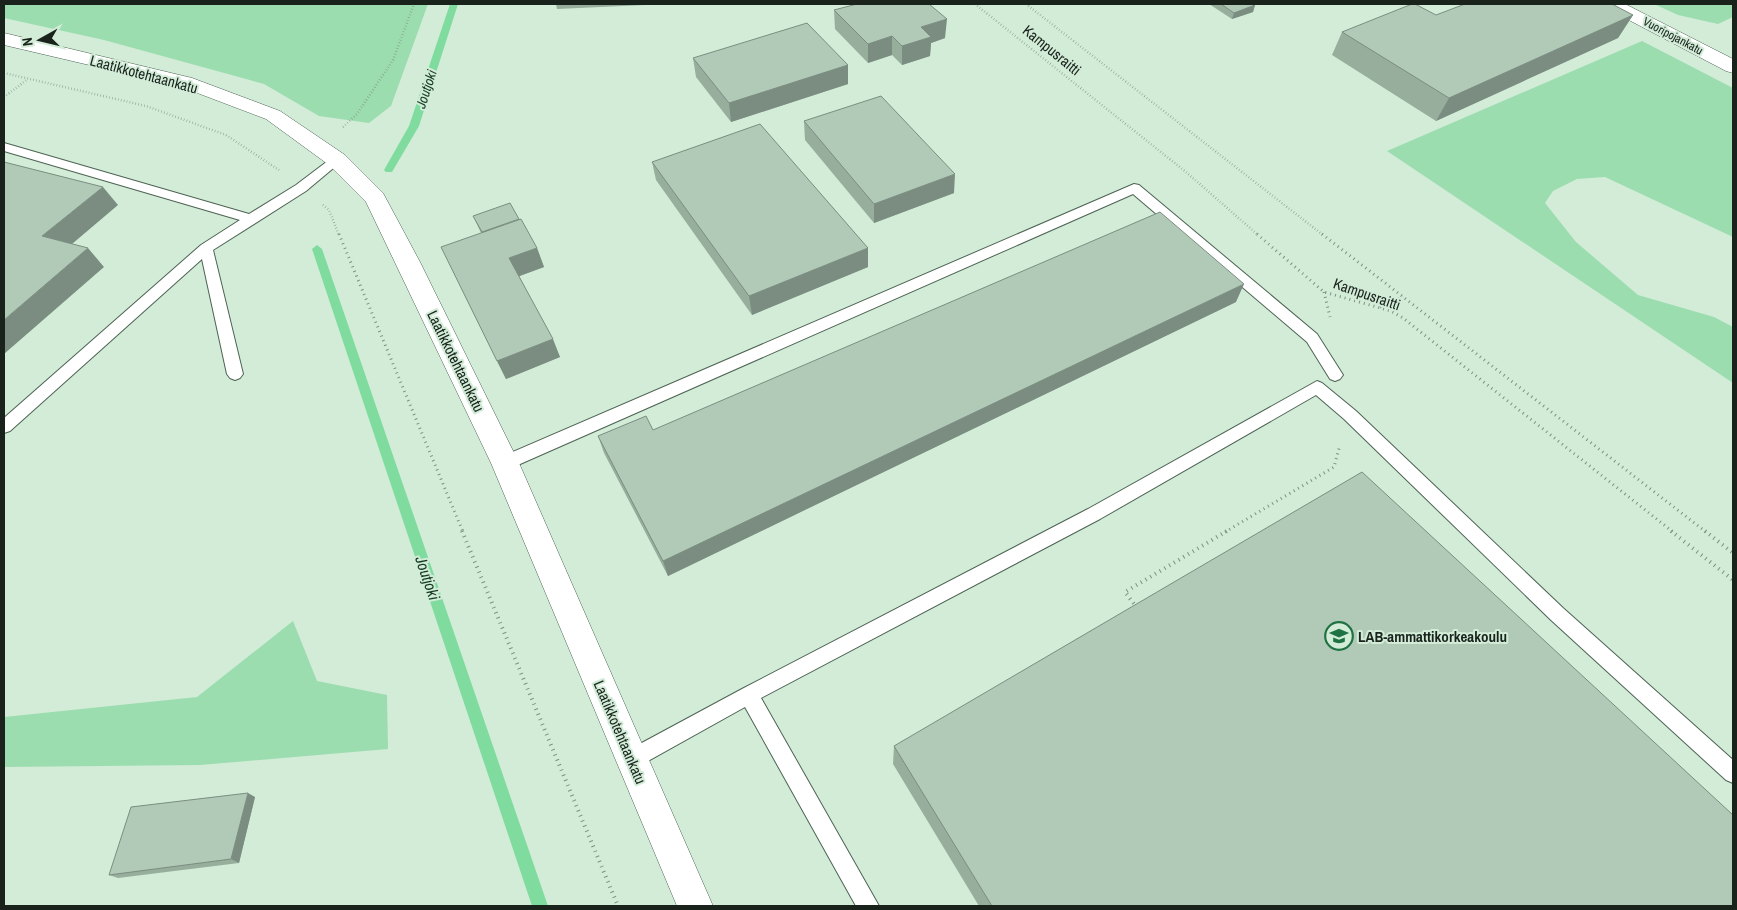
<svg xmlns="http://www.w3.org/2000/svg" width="1737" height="910" viewBox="0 0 1737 910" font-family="'Archivo Narrow',sans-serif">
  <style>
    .green { fill: #9cddaf }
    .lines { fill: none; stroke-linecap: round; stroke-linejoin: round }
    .stream { fill: #7fdc9e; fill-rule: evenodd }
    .service-casing { stroke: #4d6353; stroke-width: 2 }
    .minor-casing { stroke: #4d6353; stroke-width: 1 }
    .path-far2 { stroke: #7e9183; stroke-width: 2.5; stroke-dasharray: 0.5 2.5; stroke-linecap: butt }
    .path-far1 { stroke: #7e9183; stroke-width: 3; stroke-dasharray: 1 4; stroke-linecap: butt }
    .path { stroke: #7e9183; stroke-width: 4; stroke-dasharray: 1 4.5; stroke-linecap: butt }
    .service { fill: #fff; fill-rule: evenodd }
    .minor { fill: #fff; fill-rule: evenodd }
    .wall { fill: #97ae9d }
    .shaded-wall { fill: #7b8d80 }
    .building { fill: #b0cab7; stroke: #7b8d80 }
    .labels { text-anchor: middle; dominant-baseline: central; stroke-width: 4; stroke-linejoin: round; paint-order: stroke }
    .far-street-label { font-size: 12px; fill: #19231c; stroke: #d2ecd8 }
    .far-water-label { font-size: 14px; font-style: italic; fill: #143b23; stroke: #d2ecd8 }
    .street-label { font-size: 15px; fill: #19231c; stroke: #d2ecd8 }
    .poi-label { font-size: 15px; font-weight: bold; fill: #19231c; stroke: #d2ecd8; text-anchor: start }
    .water-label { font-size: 16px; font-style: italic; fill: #143b23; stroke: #d2ecd8 }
  </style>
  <rect width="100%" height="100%" fill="#d2ecd8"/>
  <!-- green -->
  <path class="green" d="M4 4H428L391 106 369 123 319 116 264 84 104 40 4 18Z
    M1654 4H1733V17L1718 24 1678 15Z
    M1642 41 1733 88V237L1605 177 1577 179 1553 191 1545 203 1576 242 1638 295 1714 317 1733 327V383L1387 151Z
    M293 621 317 681 387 695 388 749 200 765 4 767V717L197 697Z"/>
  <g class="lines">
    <!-- stream -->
    <path class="stream" d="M450 4H458L419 126 392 172H386L384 170 409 126Z
      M317 245 322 249 548 906H532L312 249Z"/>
    <defs>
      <path id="service" d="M4 143 249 214 296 185 333 157H341L343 160 306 191 213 250 243 374 240 378 235 380 230 378 227 374 202 259 10 431 4 433V418L201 245 240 220 4 151Z
        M1134 184 1139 185 1317 334 1343 375 1340 379 1335 381 1330 379 1307 342 1133 194 511 468 505 470 499 468 497 463 499 458Z
        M1317 381 1322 383 1356 411 1563 608 1733 760V783L1726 780 1551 620 1344 419 1316 395 1100 519 761 698 879 906H856L745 707 639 766 632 769 625 766 622 759 625 752 742 689 1088 509Z"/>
      <path id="minor" d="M1603 4H1625L1733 59V73L1726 71 1606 8Z
        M4 33 192 78 280 111 345 155 383 193 420 262 519 463 713 906H677L491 463 366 202 329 165 266 119 179 86 4 45Z"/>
    </defs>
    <!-- service casing -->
    <use href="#service" class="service-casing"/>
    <!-- minor casing -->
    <use href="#minor" class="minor-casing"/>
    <!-- path-far2 -->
    <path class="path-far2" d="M975 4 1186 172 1258 235
      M1026 4 1323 235
      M4 73 146 106 226 135 279 170
      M4 97 28 79
      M343 127 357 114 393 60 414 4
      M323 205 329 210 339 235"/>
    <!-- path-far1 -->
    <path class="path-far1" d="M339 234 463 532
      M1257 234 1324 292 1391 311 1403 318 1673 532
      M1322 234 1706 532
      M1324 292 1330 317
      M1380 307 1403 297
      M1225 532 1334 467 1340 445"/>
    <!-- path -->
    <path class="path" d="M462 531 618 906
      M1671 531 1733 580
      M1705 531 1733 553
      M1137 608 1125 592 1227 531"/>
    <!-- service -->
    <use href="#service" class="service"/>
    <!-- minor -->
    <use href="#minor" class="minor"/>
  </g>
  <!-- wall -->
  <path class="wall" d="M556 4H646L645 5 557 9Z
    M1209 4H1253L1255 5 1253 12 1232 19Z
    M834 10 945 38 931 43 930 56 902 65 892 55 868 63 835 29Z
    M1436 15H1633L1618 38 1436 121 1332 55 1342 32Z
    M693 58 848 65V84L731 122 696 77Z
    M804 121 954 193 874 223 805 140Z
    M652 162 868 248V267L752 315 656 180Z
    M473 216 537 248 544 267 519 276 560 357 506 379 450 265 481 233Z
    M1236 302 668 576 604 453 598 436 653 430Z
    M894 746 1733 906H979L893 764Z
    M255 797 239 863 118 878 109 875Z"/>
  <!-- shaded-wall -->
  <path class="shaded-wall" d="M1255 5 1253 12 1232 19 1234 13Z
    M1633 15 1618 38 1436 121 1449 98Z
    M947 19 945 38 931 43 930 56 902 65V46L921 27Z
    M892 36V55L868 63V44Z
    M848 65V84L731 122 729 103Z
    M955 174 954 193 874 223V204Z
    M103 187 118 205 59 255 42 236Z
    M88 248 104 267 4 354V320Z
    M537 248 544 267 517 277 509 258Z
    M868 248V267L752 315 749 296Z
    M1244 284 1236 302 668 576 663 561Z
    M553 339 560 357 506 379 497 361Z
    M248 793 255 797 239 863 231 859Z"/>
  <!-- building -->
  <path class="building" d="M857 4H929L947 19 921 27 931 37 902 46 892 36 868 44 834 10Z
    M1221 4H1253L1255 5 1234 13Z
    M1412 4H1415L1436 15 1465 4H1612L1633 15 1449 98 1342 32Z
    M807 23 848 65 729 103 693 58Z
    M881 96 955 174 874 204 804 121Z
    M760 124 868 248 749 296 652 162Z
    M4 162 103 187 42 236 88 248 4 320Z
    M510 203 519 219 482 232 473 216Z
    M1160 212 1244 284 663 561 598 436 646 416 653 430Z
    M521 219 537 248 509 258 553 339 497 361 441 247Z
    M1362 472 1733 815V906H992L894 746Z
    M248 793 231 859 109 875 131 807Z"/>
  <!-- icons -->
  <defs>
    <symbol id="university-ring" viewBox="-11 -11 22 22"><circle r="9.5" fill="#d2ecd8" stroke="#217243" stroke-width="1.5"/><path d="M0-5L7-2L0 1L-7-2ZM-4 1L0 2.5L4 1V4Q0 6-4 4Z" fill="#217243"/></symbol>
  </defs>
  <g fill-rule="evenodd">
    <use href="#university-ring" x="1323" y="620" width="32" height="32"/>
  </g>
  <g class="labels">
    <!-- far-street labels -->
    <g class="far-street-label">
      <text transform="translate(1673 36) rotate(28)">Vuoripojankatu</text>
    </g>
    <!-- far-water labels -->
    <g class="far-water-label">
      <text transform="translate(426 89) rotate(-72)">Joutjoki</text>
    </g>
    <!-- street labels -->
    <g class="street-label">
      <text transform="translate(1052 50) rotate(39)">Kampusraitti</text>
      <text transform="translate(144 74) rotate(15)">Laatikkotehtaankatu</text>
      <text transform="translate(1367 294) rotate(19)">Kampusraitti</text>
      <text transform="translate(456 361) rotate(64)">Laatikkotehtaankatu</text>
      <text transform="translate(620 732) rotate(67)">Laatikkotehtaankatu</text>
    </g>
    <!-- poi labels -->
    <g class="poi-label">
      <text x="1358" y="636">LAB-ammattikorkeakoulu</text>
    </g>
    <!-- water labels -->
    <g class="water-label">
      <text transform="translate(428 578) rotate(71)">Joutjoki</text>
    </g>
  </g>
  <!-- border -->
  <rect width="1737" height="910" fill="none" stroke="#19231c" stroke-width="10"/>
  <!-- north arrow -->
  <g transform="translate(40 40) rotate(262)" stroke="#d2ecd8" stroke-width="4" paint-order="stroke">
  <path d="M0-4L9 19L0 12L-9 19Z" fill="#19231c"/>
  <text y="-8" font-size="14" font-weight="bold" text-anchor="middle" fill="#19231c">N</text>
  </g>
</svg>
